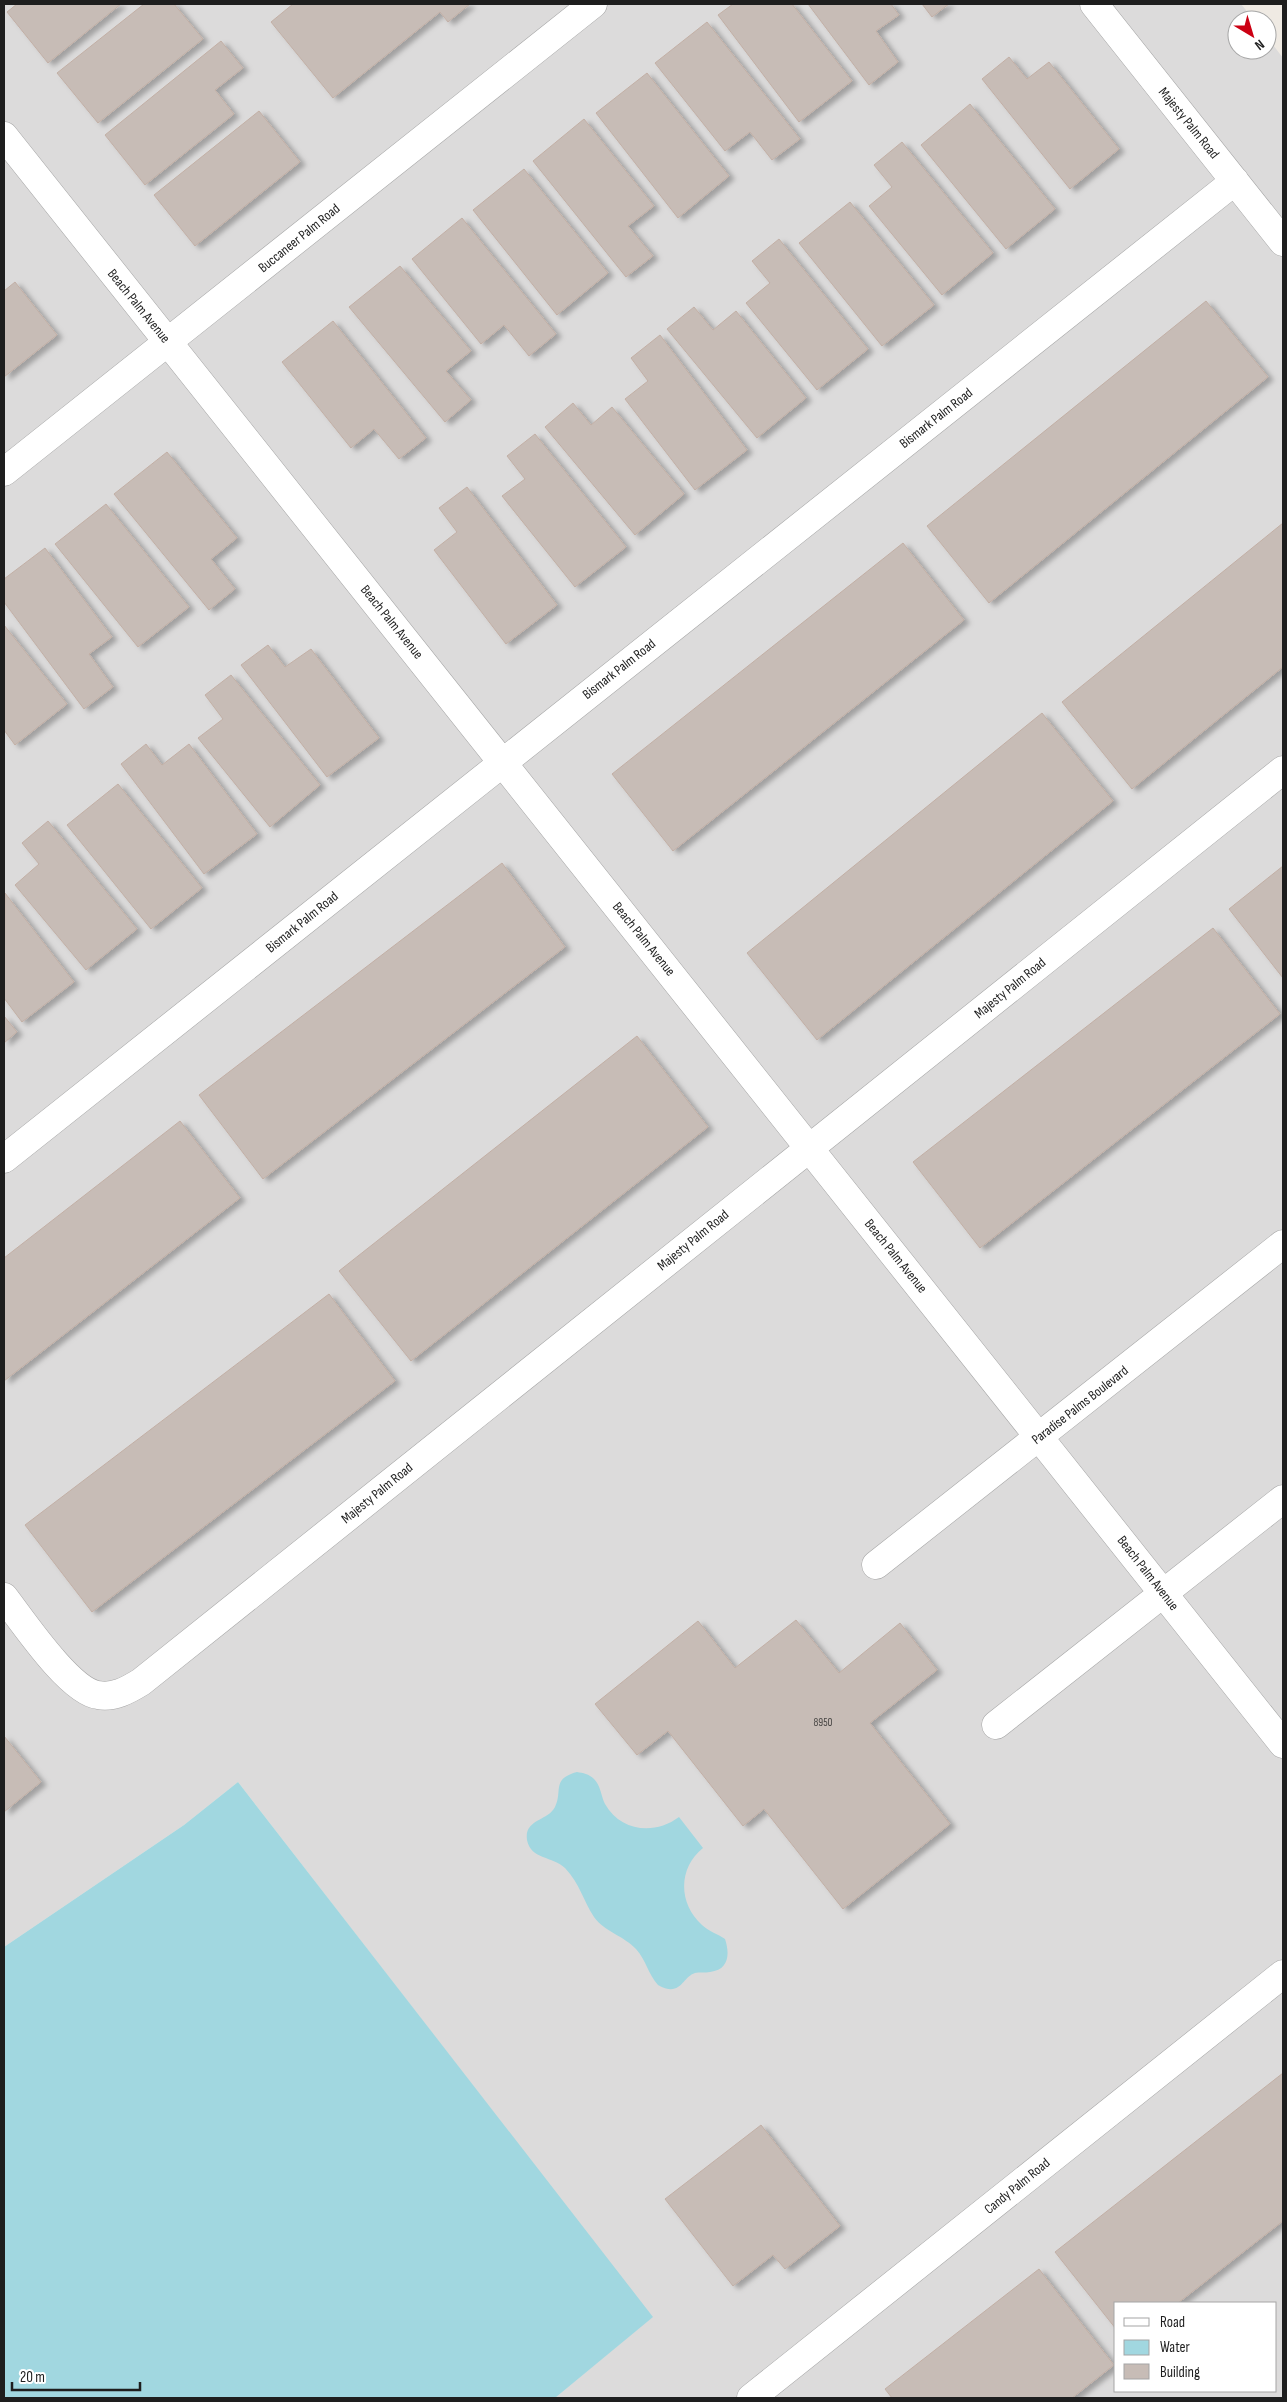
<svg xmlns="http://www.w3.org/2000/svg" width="1287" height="2402" viewBox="0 0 1287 2402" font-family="'Sofia Sans Condensed',sans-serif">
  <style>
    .residential { fill: #dcdbdb; fill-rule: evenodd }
    .water { fill: #a1d7e0 }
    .building { fill: #c7bcb6; stroke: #c2afa5; filter: url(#shadow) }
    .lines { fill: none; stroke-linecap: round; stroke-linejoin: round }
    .minor-casing { stroke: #a5a5a5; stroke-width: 29 }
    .minor { stroke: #fff; stroke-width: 28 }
    .labels { text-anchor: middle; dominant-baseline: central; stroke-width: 4; stroke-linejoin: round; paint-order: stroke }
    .number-label { font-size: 11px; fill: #484644 }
    .street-label { font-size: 14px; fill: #1e1e1e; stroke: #fff }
  </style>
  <defs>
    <filter id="shadow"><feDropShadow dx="5.5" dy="3" stdDeviation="2.5" flood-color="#0004"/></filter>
  </defs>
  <rect width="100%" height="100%" fill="#efeae3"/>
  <!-- residential -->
  <path class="residential" d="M4 4H1241L1254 20H1237V50H1267V37L1283 58V2396L1280 2398H555L652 2317 238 1782 184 1825 4 1947ZM1116 2303H1276V2391H1116Z"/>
  <!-- water -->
  <path class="water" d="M577 1772C583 1773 589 1774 594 1779 601 1786 601 1796 605 1804 621 1832 655 1835 679 1817L703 1848C678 1868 678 1903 702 1925 708 1931 718 1934 725 1939 730 1954 729 1970 710 1972 705 1973 699 1972 695 1973 682 1977 681 1998 658 1985 648 1974 646 1960 636 1949 624 1936 605 1932 594 1917 583 1900 580 1884 565 1868 553 1856 531 1860 527 1840 524 1819 548 1821 555 1807 563 1791 551 1779 577 1772Z
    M238 1782 653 2317 555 2398H4V1947L184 1825Z"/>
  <!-- building -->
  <path class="building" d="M17 4H121L48 63 7 12Z
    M144 4H174L203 39 98 123 57 73Z
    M293 4H470L448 22 440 12 333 98 271 22Z
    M733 4H792L852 81 799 122 718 15Z
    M808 4H891L899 15 876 31 898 62 869 85Z
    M922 4H949L932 17Z
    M707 22 800 139 772 160 750 132 725 151 655 63Z
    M221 41 243 68 215 90 234 114 145 185 105 135Z
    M1009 57 1027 79 1049 62 1119 149 1070 189 982 79Z
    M647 73 729 176 678 218 596 113Z
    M970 104 1055 209 1006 249 921 145Z
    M259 111 300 162 195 246 154 195Z
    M584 119 654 206 628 226 653 256 626 277 533 161Z
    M902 142 993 253 942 295 869 206 892 187 874 165Z
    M524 169 608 273 557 315 473 210Z
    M850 202 934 305 882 346 799 243Z
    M462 218 556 334 529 356 504 325 481 344 412 259Z
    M779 239 868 349 817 390 746 303 770 283 752 261Z
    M400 266 471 351 446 371 471 400 445 422 349 307Z
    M15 282 57 335 4 377V291Z
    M1206 301 1268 377 989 603 927 526Z
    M694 307 713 330 736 311 806 398 757 438 667 329Z
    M333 321 426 438 399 459 374 429 351 448 282 362Z
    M660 335 747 450 695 490 625 399 648 381 631 358Z
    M573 403 591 425 612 407 684 494 635 535 545 427Z
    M535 434 626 547 575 587 502 496 525 479 507 456Z
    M167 452 237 538 211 559 235 589 209 610 114 494Z
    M467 487 557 605 506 644 434 550 457 532 439 508Z
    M106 504 189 607 138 647 55 544Z
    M1283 523V667L1132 789 1062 702Z
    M903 543 964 620 673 851 612 774Z
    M45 548 112 637 89 654 113 687 84 709 4 602V579Z
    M4 625 67 704 15 745 4 730Z
    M268 645 285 667 311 649 379 738 327 777 241 665Z
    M231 675 320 785 270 827 198 738 223 719 205 695Z
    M1042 713 1113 801 817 1040 747 953Z
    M146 744 162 765 189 744 257 834 204 874 121 764Z
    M118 784 202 888 151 929 67 825Z
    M48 821 137 929 86 970 15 885 39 864 22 843Z
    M502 863 565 947 263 1179 199 1095Z
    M1283 866V978L1229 909Z
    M5 893 74 982 22 1022 4 998Z
    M1213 928 1280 1014 980 1248 913 1162Z
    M4 1016 17 1032 4 1043Z
    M637 1036 708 1127 411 1361 339 1271Z
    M180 1121 240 1198 4 1381V1258Z
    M329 1294 395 1381 92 1612 25 1525Z
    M796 1620 839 1673 900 1623 937 1670 870 1723 950 1824 843 1909 764 1809 743 1826 668 1731 637 1755 595 1704 698 1621 735 1668Z
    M4 1736 41 1782 4 1812Z
    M1283 2073V2221L1178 2303H1116V2329L1055 2252Z
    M761 2125 840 2226 785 2269 773 2255 733 2286 665 2199Z
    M1039 2269 1114 2365 1072 2398H892L885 2389Z"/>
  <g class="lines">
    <defs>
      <path id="minor" d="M1094 4 1283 242
        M4 136 1283 1744
        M4 472 593 4
        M4 1159 1235 181
        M876 1565 1283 1244
        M4 1597C22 1620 69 1691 98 1695 114 1698 128 1690 141 1682L1283 770
        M996 1725 1283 1499
        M751 2398 1283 1974"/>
    </defs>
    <!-- minor casing -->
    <use href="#minor" class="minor-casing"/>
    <!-- minor -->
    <use href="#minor" class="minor"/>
  </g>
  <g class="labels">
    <!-- number labels -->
    <g class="number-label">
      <text x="823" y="1722">8950</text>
    </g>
    <!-- street labels -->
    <g class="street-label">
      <text transform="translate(1189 123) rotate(51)">Majesty Palm Road</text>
      <text transform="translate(299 238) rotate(-39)">Buccaneer Palm Road</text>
      <text transform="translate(139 306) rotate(51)">Beach Palm Avenue</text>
      <text transform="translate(936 418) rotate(-38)">Bismark Palm Road</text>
      <text transform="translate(392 622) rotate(51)">Beach Palm Avenue</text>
      <text transform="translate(619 669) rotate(-38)">Bismark Palm Road</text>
      <text transform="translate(302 922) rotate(-39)">Bismark Palm Road</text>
      <text transform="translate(644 939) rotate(51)">Beach Palm Avenue</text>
      <text transform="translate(1010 988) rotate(-39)">Majesty Palm Road</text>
      <text transform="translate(693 1240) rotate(-39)">Majesty Palm Road</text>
      <text transform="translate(896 1256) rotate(51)">Beach Palm Avenue</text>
      <text transform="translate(1080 1405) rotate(-38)">Paradise Palms Boulevard</text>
      <text transform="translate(377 1493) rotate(-39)">Majesty Palm Road</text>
      <text transform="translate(1148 1573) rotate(52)">Beach Palm Avenue</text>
      <text transform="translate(1017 2186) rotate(-39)">Candy Palm Road</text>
    </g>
  </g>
  <!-- border -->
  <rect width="1287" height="2402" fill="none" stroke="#1e1e1e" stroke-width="10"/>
  <!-- legend -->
  <rect x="1114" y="2302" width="162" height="90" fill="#ffffff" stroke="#a5a5a5"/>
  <rect x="1124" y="2318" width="25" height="8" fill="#ffffff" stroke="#a5a5a5"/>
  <text x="1160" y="2327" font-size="15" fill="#1e1e1e">Road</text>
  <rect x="1124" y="2340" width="25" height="15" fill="#a1d7e0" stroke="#a5a5a5"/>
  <text x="1160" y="2352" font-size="15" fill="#1e1e1e">Water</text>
  <rect x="1124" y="2364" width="25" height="15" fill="#c7bcb6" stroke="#a5a5a5"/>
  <text x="1160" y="2377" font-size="15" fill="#1e1e1e">Building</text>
  <!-- north arrow -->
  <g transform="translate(1252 35) rotate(142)"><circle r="24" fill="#ffffff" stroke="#a5a5a5"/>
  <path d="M0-4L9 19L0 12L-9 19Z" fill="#cc0013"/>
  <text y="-8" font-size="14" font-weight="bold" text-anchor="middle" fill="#1e1e1e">N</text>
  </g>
  <!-- scale -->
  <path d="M12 2382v8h128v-8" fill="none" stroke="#1e1e1e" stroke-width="2.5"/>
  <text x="20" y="2382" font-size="15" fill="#1e1e1e" stroke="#ffffff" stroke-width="4" paint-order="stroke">20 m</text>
</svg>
